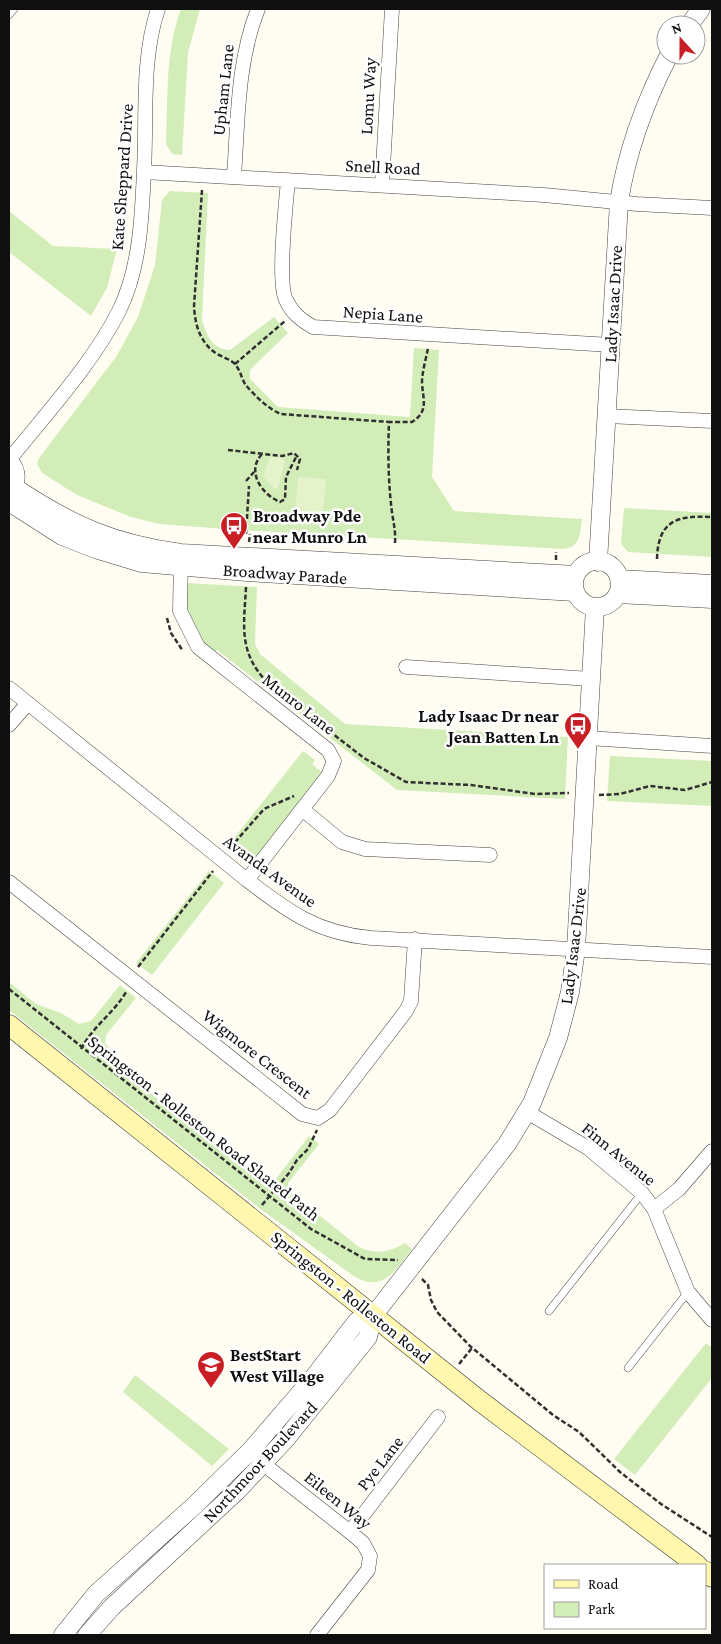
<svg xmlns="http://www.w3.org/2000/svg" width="721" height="1644" viewBox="0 0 721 1644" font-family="'Crimson Pro',serif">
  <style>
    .green { fill: #d3edb8 }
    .pitch { fill: #e5f3cb }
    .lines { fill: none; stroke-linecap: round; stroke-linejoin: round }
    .service-casing { stroke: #424242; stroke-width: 8 }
    .minor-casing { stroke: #424242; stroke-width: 15 }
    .tertiary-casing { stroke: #424242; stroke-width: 19 }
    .secondary-casing { stroke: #313131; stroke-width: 21 }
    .path { stroke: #313131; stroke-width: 2.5; stroke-dasharray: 5 2.5; stroke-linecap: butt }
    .service { stroke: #fff; stroke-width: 7 }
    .minor { stroke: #fff; stroke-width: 14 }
    .tertiary { stroke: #fff; stroke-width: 18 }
    .secondary { stroke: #fff7ad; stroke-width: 20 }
    .labels { text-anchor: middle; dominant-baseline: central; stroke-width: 5; stroke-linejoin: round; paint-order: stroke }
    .street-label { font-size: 18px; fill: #0f0f0f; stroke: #fff }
    .poi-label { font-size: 18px; font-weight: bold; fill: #0f0f0f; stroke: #fff; text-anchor: start }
  </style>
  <rect width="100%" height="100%" fill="#fffdf2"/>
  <!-- green -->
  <path class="green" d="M181 9H200L188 53 182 155 172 154 166 144C168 99 165 51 181 9Z
    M170 191 208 193 202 319C206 335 212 349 230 350L274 317 288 333 250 370V379L278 407 410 417 414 348 439 350 432 477 454 511 582 519C580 535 580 548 562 549L240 530 159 524 131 517 77 495 42 473 37 464 39 458 116 357 138 317 155 265 162 200Z
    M9 211 53 246 117 249 107 288 91 316 9 252Z
    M624 508 712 513V557L628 552 621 544Z
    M187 583 257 587 255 644 260 654 345 724 568 737 565 799 397 790 217 650 214 653 201 643 185 606Z
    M303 751 315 760 312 764 323 773 253 861 230 843Z
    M610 756 712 761V806L607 801Z
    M209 871 224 883 152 975 136 963Z
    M9 982 36 1004 61 1013 79 1024 91 1021 120 985 136 998 106 1035 105 1043 136 1082 265 1182 275 1180 309 1136 319 1144 288 1183 289 1191 359 1247C376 1255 390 1252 405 1243L412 1249C396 1269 384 1293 355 1277L259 1208 9 1010Z
    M706 1343 712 1348V1378L635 1475 614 1459Z
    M135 1375 229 1449 212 1466 123 1392Z"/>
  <!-- pitch -->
  <path class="pitch" d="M270 457H281L285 461 278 487 275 490 263 476Z
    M298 477 326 479 323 515 295 513Z"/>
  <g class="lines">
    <defs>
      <path id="service" d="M9 15 14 9
        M549 1311 642 1193
        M628 1368 688 1292"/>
      <path id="minor" d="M144 172 544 195 637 204 712 208
        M234 177C238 120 237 62 258 9
        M288 180C286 204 277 282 286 300 292 313 301 320 313 327L611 345
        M382 185 392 9
        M607 416 712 421
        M9 460C45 415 93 363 119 311 140 269 142 217 144 170 147 118 141 60 158 9
        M181 556 180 611 198 647 328 750 334 761 328 776 247 880
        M406 667 591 679
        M9 688 247 880C289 912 317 933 371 938L712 957
        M9 725 28 703
        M588 738 712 746
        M302 809 342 842 365 849 490 855
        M9 882 302 1114 318 1118 330 1110 406 1011 411 1001 415 939
        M527 1112 588 1148 642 1193 654 1209 688 1292 712 1320
        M654 1209 679 1189 712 1151
        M257 1456 271 1470 350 1532 363 1543 370 1556 368 1570 317 1635
        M350 1532 438 1417"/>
      <path id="tertiary" d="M689 25 701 9
        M9 461C18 471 18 483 9 493
        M14 487C71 525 113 544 181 553L576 575
        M9 502 62 536 98 550 141 563 247 572 575 592
        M574 584a23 23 0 1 1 46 0a23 23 0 1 1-46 0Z
        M598 562 619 202C627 150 645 102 669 55
        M619 579 712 584
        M618 594 712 599
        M63 1635 96 1594 195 1505 251 1450 314 1377 357 1321 373 1316
        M87 1635 112 1607 237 1491 285 1440 368 1337 373 1316 507 1144 532 1103 558 1038 570 992 576 949 595 607"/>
      <path id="secondary" d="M9 1025 480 1401 697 1565
        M705 1571 712 1577"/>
    </defs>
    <!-- service casing -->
    <use href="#service" class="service-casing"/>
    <!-- minor casing -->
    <use href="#minor" class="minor-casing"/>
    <!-- tertiary casing -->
    <use href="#tertiary" class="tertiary-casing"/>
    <!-- secondary casing -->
    <use href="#secondary" class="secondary-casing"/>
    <!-- path -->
    <path class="path" d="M202 190 194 306C195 325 200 343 217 354 223 357 229 359 234 363 240 369 241 377 245 384 254 395 268 409 281 414L389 422
      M235 364 285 321
      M228 450 282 456 294 453 300 459 297 470
      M262 454C246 471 261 494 280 502L285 499 286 477 297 455
      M246 481 254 472
      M246 534 249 486
      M249 542 250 534
      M395 543C396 529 392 517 391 504 388 476 388 449 389 422H412C429 411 423 400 422 383 422 372 426 359 428 348
      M657 559C658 520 678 515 712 517
      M556 560V552
      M246 587C244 625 238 652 267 682
      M167 618 171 633 183 651
      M311 717 364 758 406 782 471 785 535 794 569 793
      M599 795 620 794 650 786 685 790 712 782
      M230 848 264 809 294 796
      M138 967 213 871
      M9 989 311 1229 365 1259 398 1260
      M81 1049C93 1026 114 1013 126 992
      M262 1205 289 1173 297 1160 308 1149 317 1130
      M422 1279 428 1285 431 1300 437 1312 470 1346 553 1415 579 1432 620 1472 661 1504 712 1537
      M459 1364 472 1348"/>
    <!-- service -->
    <use href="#service" class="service"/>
    <!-- minor -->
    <use href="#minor" class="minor"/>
    <!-- tertiary -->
    <use href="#tertiary" class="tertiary"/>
    <!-- secondary -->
    <use href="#secondary" class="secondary"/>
  </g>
  <!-- icons -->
  <defs>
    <symbol id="bus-pin" viewBox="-11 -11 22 30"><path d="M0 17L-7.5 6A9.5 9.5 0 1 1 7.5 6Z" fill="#c91e24" stroke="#fff"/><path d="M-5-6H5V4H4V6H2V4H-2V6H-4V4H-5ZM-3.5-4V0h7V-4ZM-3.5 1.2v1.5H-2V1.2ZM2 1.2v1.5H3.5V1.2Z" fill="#fff"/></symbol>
    <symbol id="school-pin" viewBox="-11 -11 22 30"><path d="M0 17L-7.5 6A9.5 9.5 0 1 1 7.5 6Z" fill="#c91e24" stroke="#fff"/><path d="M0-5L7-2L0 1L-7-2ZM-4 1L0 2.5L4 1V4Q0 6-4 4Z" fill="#fff"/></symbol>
  </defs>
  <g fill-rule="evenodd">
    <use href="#bus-pin" x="218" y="510" width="32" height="43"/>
    <use href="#bus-pin" x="562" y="710" width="32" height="43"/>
    <use href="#school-pin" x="195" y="1349" width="32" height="43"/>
  </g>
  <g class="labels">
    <!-- street labels -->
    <g class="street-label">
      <text transform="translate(223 90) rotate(-84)">Upham Lane</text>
      <text transform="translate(368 96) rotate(-87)">Lomu Way</text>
      <text transform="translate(383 167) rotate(3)">Snell Road</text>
      <text transform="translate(122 177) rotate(-86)">Kate Sheppard Drive</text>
      <text transform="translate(613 304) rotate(-87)">Lady Isaac Drive</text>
      <text transform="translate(383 314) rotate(4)">Nepia Lane</text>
      <text transform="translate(285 574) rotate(4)">Broadway Parade</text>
      <text transform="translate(299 704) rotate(38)">Munro Lane</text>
      <text transform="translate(270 871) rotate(36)">Avanda Avenue</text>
      <text transform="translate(573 946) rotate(-83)">Lady Isaac Drive</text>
      <text transform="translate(257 1054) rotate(38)">Wigmore Crescent</text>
      <text transform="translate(204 1128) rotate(38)">Springston - Rolleston Road Shared Path</text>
      <text transform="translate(619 1154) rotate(39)">Finn Avenue</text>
      <text transform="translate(351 1297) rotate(39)">Springston - Rolleston Road</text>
      <text transform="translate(260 1462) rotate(-47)">Northmoor Boulevard</text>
      <text transform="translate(380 1463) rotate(-52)">Pye Lane</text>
      <text transform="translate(338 1500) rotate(39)">Eileen Way</text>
    </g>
    <!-- poi labels -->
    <g class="poi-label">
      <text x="253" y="516">Broadway Pde<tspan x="253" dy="21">near Munro Ln</tspan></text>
      <text x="559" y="716" text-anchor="end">Lady Isaac Dr near<tspan x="559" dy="21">Jean Batten Ln</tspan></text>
      <text x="230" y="1355">BestStart<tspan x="230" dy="21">West Village</tspan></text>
    </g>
  </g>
  <!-- border -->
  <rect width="721" height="1644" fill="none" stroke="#0f0f0f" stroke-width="20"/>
  <!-- legend -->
  <rect x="544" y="1564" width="162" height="65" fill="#ffffff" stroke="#9f9f9f"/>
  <rect x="554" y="1580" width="25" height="8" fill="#fff7ad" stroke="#9f9f9f"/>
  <text x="588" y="1589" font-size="15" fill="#0f0f0f">Road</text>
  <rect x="554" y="1602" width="25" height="15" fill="#d3edb8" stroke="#9f9f9f"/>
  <text x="588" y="1614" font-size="15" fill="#0f0f0f">Park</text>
  <!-- north arrow -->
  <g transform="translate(681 40) rotate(339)"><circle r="24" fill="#ffffff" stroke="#9f9f9f"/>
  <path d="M0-4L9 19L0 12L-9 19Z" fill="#c91e24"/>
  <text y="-8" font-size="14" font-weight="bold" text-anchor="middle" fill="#0f0f0f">N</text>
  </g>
</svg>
